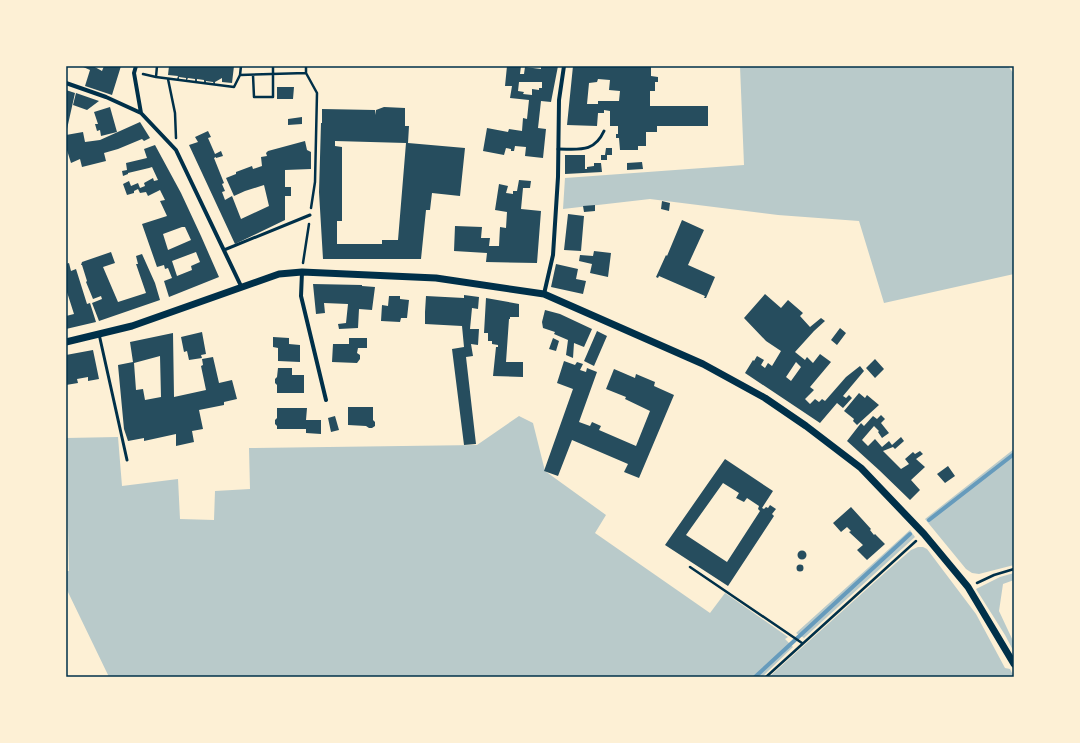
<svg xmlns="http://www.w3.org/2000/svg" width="1080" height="743" viewBox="0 0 1080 743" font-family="'Nunito Sans',sans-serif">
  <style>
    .green { fill: #b9caca }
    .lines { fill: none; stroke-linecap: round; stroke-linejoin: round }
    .stream { stroke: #669bbc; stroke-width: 4 }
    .building { fill: #264d5e; fill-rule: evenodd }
    .path { stroke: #003049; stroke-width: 2.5 }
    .service { stroke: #003049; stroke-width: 3 }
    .minor { stroke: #003049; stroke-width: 4 }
    .tertiary { stroke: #003049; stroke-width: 7 }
    .neatline { fill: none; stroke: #003049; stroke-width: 1.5 }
  </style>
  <rect width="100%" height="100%" fill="#fdf0d5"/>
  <!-- green -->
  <path class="green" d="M740 66H1008L1014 74V274L884 303 859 221 778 215 650 199 563 209 565 178 744 165Z
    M519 416 533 423 545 471 606 515 595 533 710 613 725 593 788 637 785 639 793 647 762 677H109L66 588V571H69L66 438 118 437 122 486 178 479 180 519 214 520 215 491 250 489 249 448 477 445Z
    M1014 449V565L979 574 972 573 966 569 925 519Z
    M910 530 915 537 804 638 796 633Z
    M918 547H923L927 549 976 614 1005 668 1010 669 1014 677H769L888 570 911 550Z
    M1014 573V580L1003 584 999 611 1014 643V652L1005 635 976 589 1000 577Z"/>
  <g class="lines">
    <!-- stream -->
    <path class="stream" d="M929 520 1014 454
      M755 677 910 534"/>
  </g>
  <!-- building -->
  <path class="building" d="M81 66H93L102 71 104 66H121L112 95 85 86 90 70Z
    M169 66H234L232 83 222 82V78L215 82V84L214 85 213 82 206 81V83H204V80L197 79V82H195V79L188 78 187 80H186V78L179 77V79H177L178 76 168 75Z
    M507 66H521L520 74H524L525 67 541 69V66H558L551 102 541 101 538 128 546 129 543 158 525 156 526 147 515 146 514 151H511V149L506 148 504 155 483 151 487 128 508 132 509 129 522 131 523 118 527 119 529 100 510 98 512 86H505ZM519 82H542V88H539V90L532 89V95L523 94 524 92 518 91Z
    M573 66H651V76L658 77V82H655V91H650V106H708V126H657V132H646V146H638V150H620L619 138H616V134H618V126H610V111L604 110V113H598L597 126 567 125ZM598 79 610 80 609 90 620 91 619 101H598V104H587L589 83 597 82Z
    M277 87H294L293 99H277Z
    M66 90 75 93 67 129H66Z
    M76 93 99 101 87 110 73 105Z
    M110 107 117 132 101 136 100 130 97 131 95 124H98L94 112Z
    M384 107 405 108V126H409L408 143 465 148 460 196 432 193 430 210H426L421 259H323L319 192 321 123H322V109L375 110V115L376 110ZM335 141 406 143 398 240H382V244H337V221H342V147L335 146Z
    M302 117V124L288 125V119Z
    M140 122 150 138 144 141 142 139 118 149 104 153 106 161 82 167 80 159 71 163 66 147V135L83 132 85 142 100 140Z
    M208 131 211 137 208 138 215 154 221 151 223 156 216 158V157L214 158 224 183 222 184 225 191 222 192 225 200 232 196 241 219 269 206 264 185 245 191 234 196 226 178 236 174V172L252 166 253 169 262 166 261 157 267 156 266 153 268 151 305 141 307 150 311 152V169L285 170V187H291V196H285V220L235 244 189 145 198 142 195 137Z
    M155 145 181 193 201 236 219 277 169 297 164 281 172 278 168 268 165 269 164 265 157 267 142 224 167 216 160 201 165 200 160 190 148 196 146 192 140 193 138 189 134 191V193L127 195 123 184 129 181 131 186 138 183 140 188 145 186 144 183 153 178 154 181 158 180 152 167 149 168 148 165 149 168 128 173V174L123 176 122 171 127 170 126 163 147 158 144 149ZM182 227H185L191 240 168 250 163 234ZM196 252 200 262 191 266 192 270 177 276 172 261Z
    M606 148H612V155H607V160H601V155H605Z
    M565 155H585V169H587V167L594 166V163H601L602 172 565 174Z
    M642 162 643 169 627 170V163Z
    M519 180 531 181 530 188H523L521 209 541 211 537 263 486 262 487 253 454 251 455 226 482 227 481 238H490L489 246H499L500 227 506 228 507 212 495 210 499 184 508 186 506 193 513 194V191H517Z
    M662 201 670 203 669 211 661 209Z
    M595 205V211L584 212 583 206Z
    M568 214 584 216 581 251 564 250Z
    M682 220 704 230 688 265 715 277 706 298H704L705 296 659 276 658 278 656 277 666 255 667 256Z
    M594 251 611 253 608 277 590 273 592 264 579 261 580 255 593 256Z
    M111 252 115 263 103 267 118 302 146 293 136 264H138L136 256 142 254 155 283 160 300 99 321 92 303 102 299 101 296 93 299 86 282 87 281 82 265H81L82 262Z
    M69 263 71 271 76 269 87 304 90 303 96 322 66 329V316L74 314 66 289V264Z
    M556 264 578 269 576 279 586 281 583 294 551 287Z
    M313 284 362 285V286L375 287 372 310 359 309 358 328 339 329 338 324 346 323 348 304 324 303 325 313 316 314Z
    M765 294 781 308 788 300 803 313 800 316 810 327 821 318 825 321 814 331 795 352 805 360 807 357 813 363 820 354 831 362 810 387 814 390 805 399 810 404 815 399 819 402 822 399 825 401 846 377 860 366 864 371 843 396 846 398 849 395 852 398 843 408 837 403 820 423 745 373 753 360 754 361 757 356 764 360 761 365 765 368 768 363 772 366 781 351 766 341 744 318ZM796 362 801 367 791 381 786 377Z
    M464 295 479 297 478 309 472 308 470 329H479L478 345 471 344 473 356 466 357 476 444 464 445 452 349 464 347 462 326 425 324V312L426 296 464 298Z
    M389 296H400V299L409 300 407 318H401L400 322 381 321 382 305 388 306Z
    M486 298 519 304V317H510V319H509L506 362H523V377L493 376 496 347H498V345L492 344V341H488V333H484Z
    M545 310 560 314 592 329 584 347 574 343 573 358 566 355 568 340 554 334 555 332 543 328 542 322Z
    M840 328 846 333 837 345 831 340Z
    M597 331 607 336 594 366 584 361Z
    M202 332 206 354 201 355 202 358 189 360 187 351 184 352 181 337Z
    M173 333 174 397 206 390 201 366 203 365 202 359 213 357 219 383 232 380 237 399 224 402V405L199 410 203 429 192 431 194 442 176 446V434L144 441V438L128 441 124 429 118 365 133 362 130 342ZM160 356 161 397 145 400 143 389 136 390 134 363Z
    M273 337 289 338V344L300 345V362L278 361V348L273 347Z
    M349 338H367V348H358L357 353 360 355V359L357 363 332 362 333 344H349Z
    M553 338 559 341 556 351 549 349Z
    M93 350 99 379 88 381V377L77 379 78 383 66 385V355Z
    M875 359 884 369 875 378 866 368Z
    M564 361 575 365 577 362 583 364 580 370 586 372 587 368 597 372 579 422 590 426 592 422 601 426 599 430 636 446 650 411 625 399 626 397 606 389 614 369 635 378 636 374 655 382 654 386 674 395 639 478 624 472 628 464 572 440 558 476 544 471 573 389 557 383Z
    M278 368H292V375H304V393H277V385L275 383V379L277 377Z
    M859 393 865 398 867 395 879 405 857 425 853 421 854 419 844 411Z
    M348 407H373V420L375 422V426L372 428H369L366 426 348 425Z
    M277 408H307L306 420H321V434L306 433V429H277V426L275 424V420L277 418Z
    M881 415 885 419 881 423 889 433 882 438 878 432 879 431 874 426 862 440 868 446 875 439 882 447 889 441 892 445 901 437 904 441 895 449 893 447 883 451 901 469 909 464 905 459 913 452 915 454 920 451 923 454 916 459 925 467 911 480 920 490 910 500 879 470 847 441 861 423 864 426 873 416 877 419Z
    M335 416 339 430 331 432 328 418Z
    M725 459 773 491 762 508 764 509 766 507 768 508 770 505 776 509 772 514 774 516 728 586 665 545ZM723 483 739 493 736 498 744 502 747 498 759 506 758 509 760 511 727 562 686 535Z
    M948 466 955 476 945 483 937 474Z
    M851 507 871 529 870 530 874 535 875 534 885 544 867 560 857 550 863 545 849 532 851 531 847 527 841 532 833 523Z
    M797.5 555a4.5 4.5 0 1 1 9 0a4.5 4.5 0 1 1-9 0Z
    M796.5 568a3.5 3.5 0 1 1 7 0a3.5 3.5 0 1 1-7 0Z"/>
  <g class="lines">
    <!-- path -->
    <path class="path" d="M157 66 156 77 234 87 240 75 306 73V66
      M306 73 317 93 315 182 311 208
      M143 74 156 77
      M240 75 241 66
      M253 75 254 97H273V66
      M168 79 175 113 176 138
      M303 263 309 224
      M690 567 802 643
      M977 583 994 575 1014 569
      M766 677 916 541"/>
    <!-- service -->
    <path class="service" d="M558 149C579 149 594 153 604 131
      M224 250 310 215
      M99 334 127 460"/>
    <!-- minor -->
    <path class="minor" d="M136 66 134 73 141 113
      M66 83 106 97 141 113 176 150 241 286
      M302 272 301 296 326 400
      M544 294 553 255 558 177 559 100 564 66"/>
    <!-- tertiary -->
    <path class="tertiary" d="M66 342 132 326 279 274 302 272 436 278 544 294 703 364 765 398 806 426 861 468 924 534 968 587 1014 664"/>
  </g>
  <!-- border -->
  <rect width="1080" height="743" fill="none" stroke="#fdf0d5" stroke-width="134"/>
  <rect x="67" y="67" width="946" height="609" class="neatline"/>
</svg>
